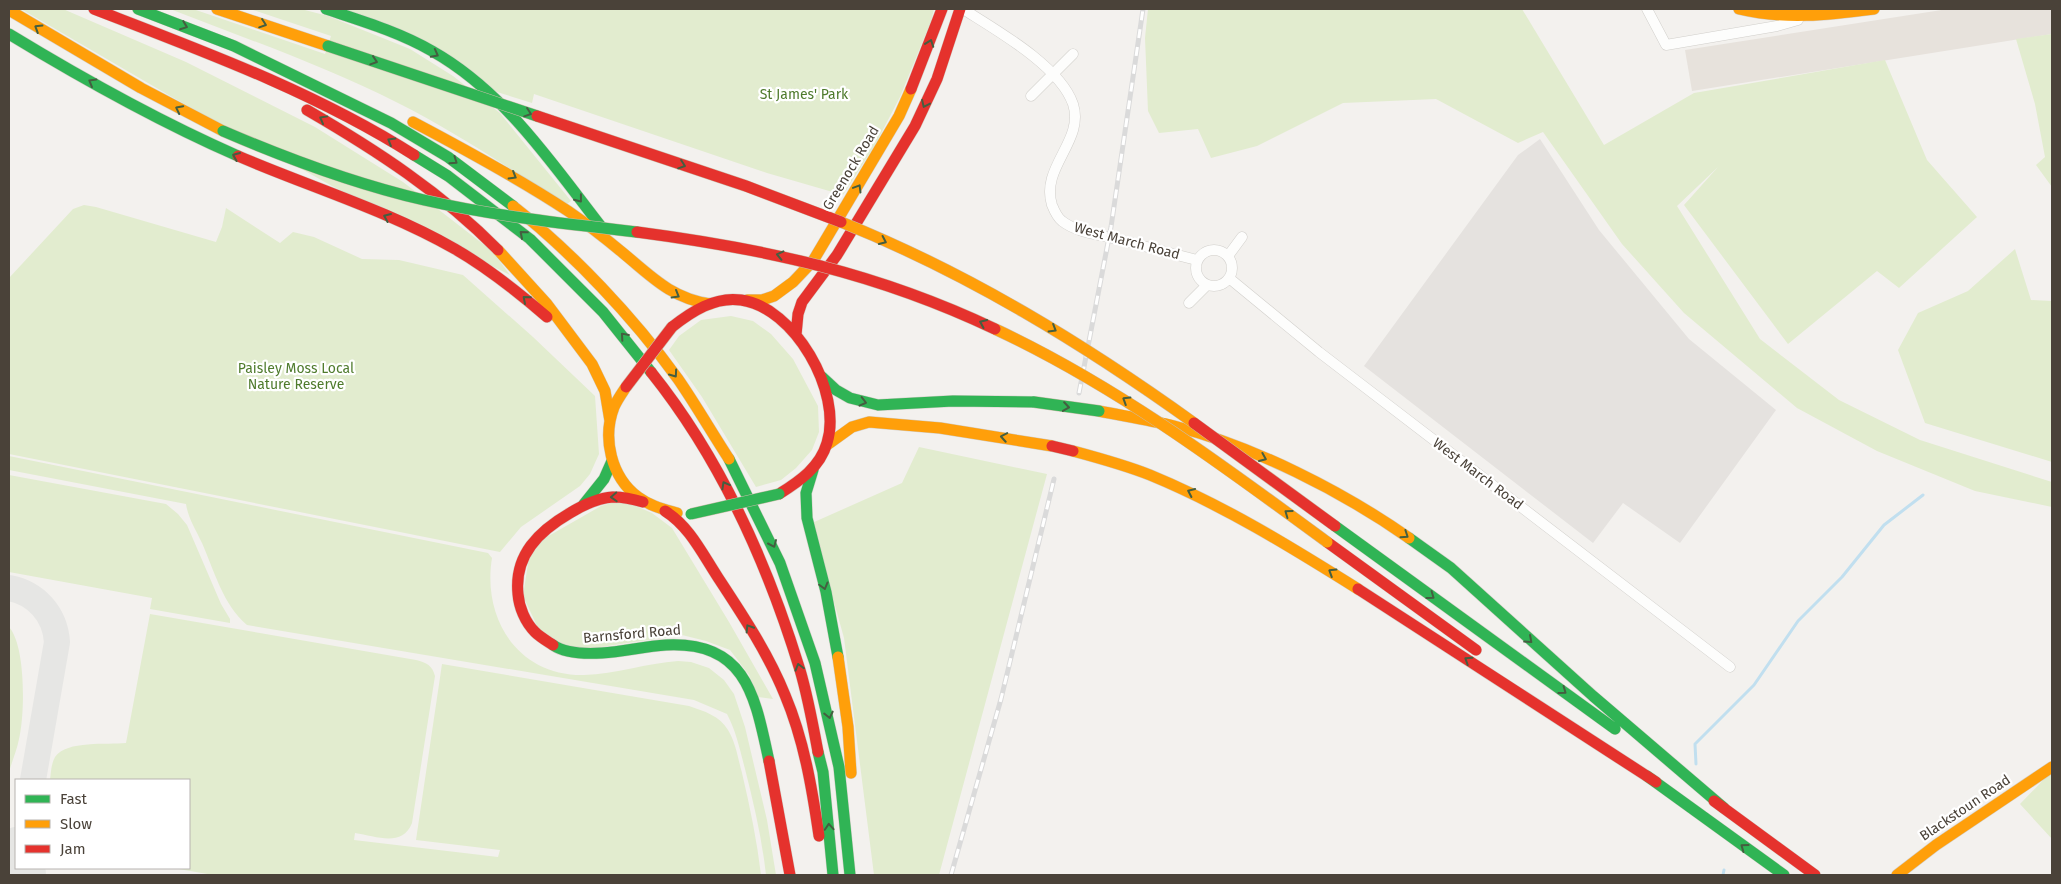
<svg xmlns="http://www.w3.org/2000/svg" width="2061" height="884" viewBox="0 0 2061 884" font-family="'Fira Sans',sans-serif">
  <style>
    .residential { fill: #e7e2dc }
    .green { fill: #e2eccf }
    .parking { fill: #e5e2df }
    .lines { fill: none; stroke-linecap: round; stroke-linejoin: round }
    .stream { stroke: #c1dfef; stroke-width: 3 }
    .taxiway { stroke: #e6e6e4; stroke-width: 26 }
    .runway { stroke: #e6e6e4; stroke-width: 66 }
    .street-casing { stroke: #d1cfcb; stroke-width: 11 }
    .fast-casing { stroke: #d2cdc5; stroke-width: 12 }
    .slow-casing { stroke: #d2cdc5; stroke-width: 12 }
    .jam-casing { stroke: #d2cdc5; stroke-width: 12 }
    .street { stroke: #fdfdfc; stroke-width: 10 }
    .fast { stroke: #30b455; stroke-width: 11 }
    .slow { stroke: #ff9f0a; stroke-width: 11 }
    .jam { stroke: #e5322d; stroke-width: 11 }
    .rail-casing { stroke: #dadada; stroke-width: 5 }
    .rail { stroke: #fff; stroke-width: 3; stroke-dasharray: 9; stroke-linecap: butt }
    .fast-bridge-casing { stroke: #cabcaa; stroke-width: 12; stroke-linecap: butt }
    .slow-bridge-casing { stroke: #cabcaa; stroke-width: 12; stroke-linecap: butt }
    .jam-bridge-casing { stroke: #cabcaa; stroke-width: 12; stroke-linecap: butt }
    .fast-bridge { stroke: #30b455; stroke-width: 11 }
    .slow-bridge { stroke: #ff9f0a; stroke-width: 11 }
    .jam-bridge { stroke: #e5322d; stroke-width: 11 }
    .oneway { stroke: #445e40 }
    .labels { text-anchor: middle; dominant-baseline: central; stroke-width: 4.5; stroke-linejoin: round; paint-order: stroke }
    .park-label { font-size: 14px; fill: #4f7b2d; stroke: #fff }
    .street-label { font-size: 14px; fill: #4a4239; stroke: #fff }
  </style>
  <rect width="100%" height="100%" fill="#f3f1ee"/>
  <!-- residential -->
  <path class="residential" d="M1948 9H2052V34L1692 91 1685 50Z"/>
  <!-- green -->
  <path class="green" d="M21 9H63L186 62 315 127 403 182 492 251 510 275 332 186 172 97Z
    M170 9H193L325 54 331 36 250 9H301L328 16 410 49 453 76 500 113 571 201 567 204C511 170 456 132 398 103 325 66 247 39 170 9Z
    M342 9H934L931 21 900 97 875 145 843 195 767 173 534 94 532 103 497 92Z
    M1148 9H1522L1604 145 1694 93 1885 60 1927 160 1977 217 1899 288 1877 271 1788 344 1684 205 1718 167 1677 206 1760 339 1839 400 1920 440 2052 482V507L1975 491 1877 451 1797 408 1684 313 1622 244 1543 132 1518 143 1436 99 1343 103 1257 146 1211 158 1198 129 1159 133 1148 111 1145 38Z
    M2052 34V187L2036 165 2045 157 2035 104 2016 39Z
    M84 205 96 207 216 242 222 227 226 208 280 243 293 232 314 237 362 259 399 260 463 275 533 337 595 396 599 454 590 474 580 486 521 527 500 552 9 454V278L73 209Z
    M2015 249 2031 300 2052 301V462L1925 423 1898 350 1918 313 1968 291Z
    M731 316 753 321 771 334 793 359 818 406 819 432 812 450 796 468 781 480 756 487 702 397 669 350 679 336 701 320Z
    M919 447 1047 474 939 875H874L844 638 812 523 902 483Z
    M9 456 488 553 492 558C482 619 518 676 584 675 616 674 647 663 678 661L691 662 709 668 724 680 734 694 745 727 767 820 776 875H766C762 839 754 804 745 769 740 750 736 731 727 714L694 700 247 625C223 605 214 570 202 543 196 530 188 518 186 504L9 470Z
    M9 475 166 504 178 514 187 525 221 604 230 619V623L150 609 152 598 9 572Z
    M622 500 652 513 672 528 729 622 773 699 758 697 749 675 730 650 706 641 682 635 587 649 561 644 538 628 523 596 529 557 545 538 601 506Z
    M150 614 416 660C427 663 432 665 435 676L412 823C402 848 376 836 355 833L354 840 498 857 500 850 416 840 442 664 689 706C704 711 720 716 728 730 736 743 738 759 742 773 750 807 757 841 761 875H213L173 868H189V780H50C51 773 51 764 55 757 67 740 107 745 126 743Z
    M9 627C26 646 25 714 19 739 17 750 12 761 9 772Z
    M2052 771V839L2020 804Z"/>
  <!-- parking -->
  <path class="parking" d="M1540 139 1599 230 1689 339 1776 410 1680 543 1623 503 1593 543 1364 366 1518 155Z"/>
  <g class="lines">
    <!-- stream -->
    <path class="stream" d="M1696 764 1695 744 1754 685 1798 621 1842 577 1884 525 1923 495
      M1723 875 1724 870"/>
    <!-- taxiway -->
    <path class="taxiway" d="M9 588C36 593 55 614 57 642L33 780
      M9 849 16 840"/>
    <!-- runway -->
    <path class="runway" d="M9 874 13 875"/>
    <defs>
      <path id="street" d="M963 9C996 30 1060 66 1073 104 1085 141 1040 167 1052 205 1054 210 1058 218 1062 221 1076 232 1096 234 1112 238 1141 245 1169 253 1197 260
        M1647 9 1666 45 1777 26 1798 20
        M1031 96 1073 54
        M1196 268a18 18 0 1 1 36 0a18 18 0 1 1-36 0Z
        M1228 256 1242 237
        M1229 278 1319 352 1730 667
        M1189 303 1207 285"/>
      <path id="fast" d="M138 9 234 46 391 123 448 157 513 206
        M326 9C362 21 399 32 432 51 505 92 553 165 603 229
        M9 34C83 79 158 121 238 156
        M414 155 448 176 530 239 603 312 651 372
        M822 377 836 390 850 398 878 405 953 401 1034 402
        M729 459 780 563 815 663 839 767 850 875
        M813 470 806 493 807 518 826 592 838 657
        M584 504 604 479 612 461
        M1335 526 1615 729
        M1409 538 1451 568 1593 696 1724 808
        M553 645C566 654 586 654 602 653 623 652 645 646 666 645 747 641 755 697 769 761
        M818 752 823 772 833 875
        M1647 776 1784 875"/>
      <path id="slow" d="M217 9 328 46
        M1739 9C1785 20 1828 15 1874 9
        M9 10 141 88 223 131
        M413 122C466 150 518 178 568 211 587 224 605 238 623 253 652 277 671 298 710 304
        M513 206C572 252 634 318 678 379 696 405 712 433 729 459
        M498 250 547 304 592 364 605 391 610 421
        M747 300H762L774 296 793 282 813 261 899 116 911 89
        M626 387C622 393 617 400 614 407 602 438 611 477 638 497 650 506 663 509 677 513
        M1099 411C1124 416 1149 420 1174 426 1253 446 1342 491 1409 538
        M827 445 852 427 869 422 940 428 1052 446
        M1073 451C1099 458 1125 465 1150 475 1223 505 1291 547 1358 589
        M838 657 848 727 851 773
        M1897 875 1936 845 2052 767"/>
      <path id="jam" d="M94 9C203 51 315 92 414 155
        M911 89 942 9
        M307 110C376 150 442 193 498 250
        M238 156C310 187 387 210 455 249 488 268 518 292 547 317
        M672 327C691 312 715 296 741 300 794 307 843 392 827 443 820 467 800 481 779 494
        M796 335 798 314 802 302 837 255 915 126 937 79 960 9
        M651 372C720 458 768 565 800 670 808 697 813 725 818 752
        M665 511C689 526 702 553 717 576 742 614 768 653 785 695 804 740 812 788 819 836
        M1327 542 1476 650
        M1358 589 1656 782
        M553 645C547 641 540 637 535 632 525 622 519 607 518 594 514 555 539 531 570 513 583 505 598 498 613 497 623 497 633 499 643 502
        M769 761 790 875
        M1714 801 1815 875"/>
    </defs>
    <!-- street casing -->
    <use href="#street" class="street-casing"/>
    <!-- fast casing -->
    <use href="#fast" class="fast-casing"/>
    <!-- slow casing -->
    <use href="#slow" class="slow-casing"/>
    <!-- jam casing -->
    <use href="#jam" class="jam-casing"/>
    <!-- street -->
    <use href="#street" class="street"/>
    <!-- fast -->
    <use href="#fast" class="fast"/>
    <!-- slow -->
    <use href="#slow" class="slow"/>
    <!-- jam -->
    <use href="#jam" class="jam"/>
    <defs>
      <path id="rail" d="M1079 393 1111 227 1143 9
        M951 875 1001 699 1054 479"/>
    </defs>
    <!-- rail casing -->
    <use href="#rail" class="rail-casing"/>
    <!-- rail -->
    <use href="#rail" class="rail"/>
    <defs>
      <path id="fast-bridge" d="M328 46 537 116
        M223 131C288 159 355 184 424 200 494 216 566 224 637 232
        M1034 402 1099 411
        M691 514 779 494"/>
      <path id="slow-bridge" d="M841 222C968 273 1084 344 1194 423
        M995 329C1115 385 1221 464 1327 542"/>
      <path id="jam-bridge" d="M537 116 746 186 841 222
        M637 232C766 249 877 273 995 329
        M626 387 672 327
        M1194 423 1335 526
        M1052 446 1073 451"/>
    </defs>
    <!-- fast-bridge casing -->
    <use href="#fast-bridge" class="fast-bridge-casing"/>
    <!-- slow-bridge casing -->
    <use href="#slow-bridge" class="slow-bridge-casing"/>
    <!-- jam-bridge casing -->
    <use href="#jam-bridge" class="jam-bridge-casing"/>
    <!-- fast-bridge -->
    <use href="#fast-bridge" class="fast-bridge"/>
    <!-- slow-bridge -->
    <use href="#slow-bridge" class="slow-bridge"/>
    <!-- jam-bridge -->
    <use href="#jam-bridge" class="jam-bridge"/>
  </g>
  <!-- one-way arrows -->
  <defs><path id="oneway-chevron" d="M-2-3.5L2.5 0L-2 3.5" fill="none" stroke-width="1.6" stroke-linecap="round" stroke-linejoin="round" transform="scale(1.25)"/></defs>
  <g class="oneway">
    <use href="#oneway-chevron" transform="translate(263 24) rotate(19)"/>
    <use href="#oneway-chevron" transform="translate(184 26) rotate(21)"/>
    <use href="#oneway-chevron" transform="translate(38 28) rotate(-148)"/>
    <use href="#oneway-chevron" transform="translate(930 43) rotate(-70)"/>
    <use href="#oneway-chevron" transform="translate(435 54) rotate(28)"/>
    <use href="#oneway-chevron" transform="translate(374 61) rotate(18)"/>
    <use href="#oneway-chevron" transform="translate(92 82) rotate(-150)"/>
    <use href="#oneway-chevron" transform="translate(925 104) rotate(115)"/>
    <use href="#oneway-chevron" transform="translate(179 109) rotate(-153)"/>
    <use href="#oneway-chevron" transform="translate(528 113) rotate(19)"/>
    <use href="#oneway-chevron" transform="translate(323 119) rotate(-151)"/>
    <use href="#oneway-chevron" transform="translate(391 141) rotate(-150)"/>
    <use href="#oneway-chevron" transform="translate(236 156) rotate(-157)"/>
    <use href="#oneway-chevron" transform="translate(454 161) rotate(35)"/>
    <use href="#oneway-chevron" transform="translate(682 165) rotate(19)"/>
    <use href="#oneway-chevron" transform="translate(513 176) rotate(31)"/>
    <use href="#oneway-chevron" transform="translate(858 188) rotate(-59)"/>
    <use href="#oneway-chevron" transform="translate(579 199) rotate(52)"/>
    <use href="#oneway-chevron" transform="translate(387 217) rotate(-157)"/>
    <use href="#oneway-chevron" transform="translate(523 234) rotate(-139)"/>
    <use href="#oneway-chevron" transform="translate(883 241) rotate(25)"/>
    <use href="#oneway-chevron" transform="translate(780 255) rotate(-167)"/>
    <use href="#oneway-chevron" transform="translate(676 295) rotate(30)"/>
    <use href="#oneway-chevron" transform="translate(526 299) rotate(-139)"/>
    <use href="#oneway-chevron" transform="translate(983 323) rotate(-156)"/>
    <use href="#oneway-chevron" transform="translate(1053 329) rotate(31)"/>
    <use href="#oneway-chevron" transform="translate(624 336) rotate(-131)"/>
    <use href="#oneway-chevron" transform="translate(674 374) rotate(55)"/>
    <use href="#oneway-chevron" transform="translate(1126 400) rotate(-148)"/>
    <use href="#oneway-chevron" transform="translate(863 402) rotate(14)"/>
    <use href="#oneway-chevron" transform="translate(1066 407) rotate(8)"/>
    <use href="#oneway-chevron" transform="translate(1004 437) rotate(-170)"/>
    <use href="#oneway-chevron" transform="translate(1263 458) rotate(23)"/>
    <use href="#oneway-chevron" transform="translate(725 485) rotate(-119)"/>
    <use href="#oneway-chevron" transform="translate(1191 492) rotate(-155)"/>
    <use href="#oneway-chevron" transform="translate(614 497) rotate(177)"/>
    <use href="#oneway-chevron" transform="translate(1288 513) rotate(-144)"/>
    <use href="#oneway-chevron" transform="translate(1405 535) rotate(34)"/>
    <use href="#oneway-chevron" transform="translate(773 544) rotate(66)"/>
    <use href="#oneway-chevron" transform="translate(1332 572) rotate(-148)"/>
    <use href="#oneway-chevron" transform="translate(824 586) rotate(75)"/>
    <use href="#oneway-chevron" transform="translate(1431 596) rotate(36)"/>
    <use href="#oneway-chevron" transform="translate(749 628) rotate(-122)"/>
    <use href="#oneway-chevron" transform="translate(1529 640) rotate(42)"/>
    <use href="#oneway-chevron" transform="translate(1468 660) rotate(-147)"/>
    <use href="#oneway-chevron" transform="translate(799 667) rotate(-106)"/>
    <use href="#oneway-chevron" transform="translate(1563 691) rotate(36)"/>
    <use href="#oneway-chevron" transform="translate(829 715) rotate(77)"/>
    <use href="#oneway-chevron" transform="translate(829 827) rotate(-94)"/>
    <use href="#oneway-chevron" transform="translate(1744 847) rotate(-144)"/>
  </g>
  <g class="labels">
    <!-- park labels -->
    <g class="park-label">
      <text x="804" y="94">St James' Park</text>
      <text x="296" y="368">Paisley Moss Local<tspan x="296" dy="16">Nature Reserve</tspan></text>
    </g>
    <!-- street labels -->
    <g class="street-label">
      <text transform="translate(851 168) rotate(-59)">Greenock Road</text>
      <text transform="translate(1127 241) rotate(15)">West March Road</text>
      <text transform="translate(1478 474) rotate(37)">West March Road</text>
      <text transform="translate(632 634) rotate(-5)">Barnsford Road</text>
      <text transform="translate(1965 808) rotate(-34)">Blackstoun Road</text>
    </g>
  </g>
  <!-- border -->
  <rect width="2061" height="884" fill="none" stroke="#4a4239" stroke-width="20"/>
  <!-- legend -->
  <rect x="15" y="779" width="175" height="90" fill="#ffffff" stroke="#b7b3b0"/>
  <rect x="25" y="795" width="25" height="8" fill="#30b455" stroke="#b7b3b0"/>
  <text x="60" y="804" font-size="15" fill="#4a4239">Fast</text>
  <rect x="25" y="820" width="25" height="8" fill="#ff9f0a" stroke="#b7b3b0"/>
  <text x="60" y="829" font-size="15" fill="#4a4239">Slow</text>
  <rect x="25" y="845" width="25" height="8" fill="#e5322d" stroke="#b7b3b0"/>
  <text x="60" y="854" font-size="15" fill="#4a4239">Jam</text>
</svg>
